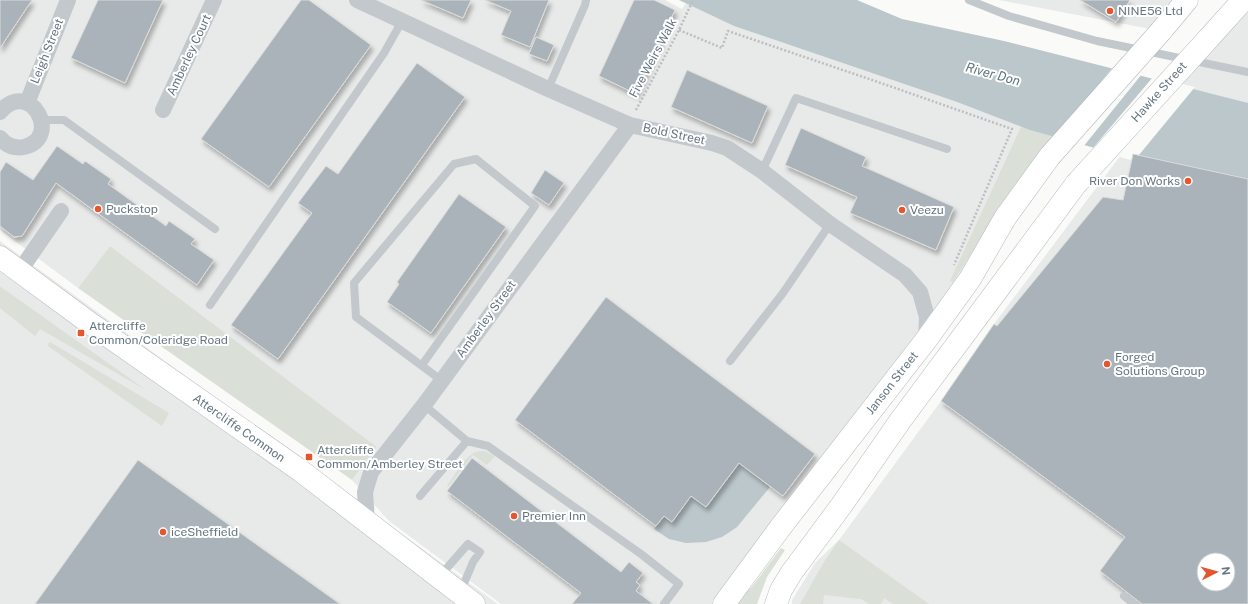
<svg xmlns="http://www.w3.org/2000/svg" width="1248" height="604" viewBox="0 0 1248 604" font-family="'Public Sans',sans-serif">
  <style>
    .built { fill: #e8e9e9; fill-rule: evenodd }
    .green { fill: #dadfd7 }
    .water { fill: #bbc7cb }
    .pier { fill: #fafaf8 }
    .building { fill: #aab3b9; stroke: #dcdcda; fill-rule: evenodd; filter: url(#shadow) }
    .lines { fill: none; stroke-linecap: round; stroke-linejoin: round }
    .primary-casing { stroke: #b5babe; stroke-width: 23 }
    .path { stroke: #bbbfc2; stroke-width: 2.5; stroke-dasharray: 2 2; stroke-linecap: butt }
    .service { stroke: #c3c8cc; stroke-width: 8 }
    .minor { stroke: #c3c8cc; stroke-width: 16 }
    .primary { stroke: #fff; stroke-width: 22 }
    .primary-bridge-casing { stroke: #b5babe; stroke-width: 23; stroke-linecap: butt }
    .primary-bridge { stroke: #fff; stroke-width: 22 }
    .poi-dot { fill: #e4572e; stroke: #fff; stroke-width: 1.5 }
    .labels { text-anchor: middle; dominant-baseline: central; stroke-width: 4; stroke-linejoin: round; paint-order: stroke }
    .poi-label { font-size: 12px; fill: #657683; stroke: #fff; text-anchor: start }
    .street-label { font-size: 12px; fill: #657683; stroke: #fff }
    .water-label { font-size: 13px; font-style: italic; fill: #60757c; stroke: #fff }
  </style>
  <defs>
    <filter id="shadow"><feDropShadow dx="2.5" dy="4.5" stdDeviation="2" flood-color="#0004"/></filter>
  </defs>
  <rect width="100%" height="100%" fill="#fafaf8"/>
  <!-- built -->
  <path class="built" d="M0 0H665L682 9 686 3 734 26 957 102 1030 130 1056 137 971 265 717 604H501L389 521 352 480 377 447 110 246 78 288 0 230Z
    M999 0H1187L1161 31Z
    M1248 0V604H792V600L815 563 839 540 941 401 994 324 1208 39ZM1204 560H1228V584H1204Z
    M0 241 498 604H0Z"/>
  <!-- green -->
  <path class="green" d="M1021 127 1056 137 989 226 953 282 950 281Z
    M110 246 377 447 352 480 78 288Z
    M0 286 1 287 146 390 40 329 35 336 0 308Z
    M50 342 169 413 162 426 48 346V344Z
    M480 451H485L495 456 487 465 473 455 448 487 447 486C455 475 467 452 480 451Z
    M839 540 929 604H893L884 598 881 604H869L861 599 824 595 823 604H800L824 562Z
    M781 548 785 550 767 577 757 604H736L744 593 751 588Z"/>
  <!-- water -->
  <path class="water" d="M679 0H857L902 19 1004 41 1248 103V189L1228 185 1030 130 957 102 734 26Z
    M739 463 770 487 737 527 722 537 706 542 686 543 669 539 654 529 664 516 672 522 691 496 707 507Z"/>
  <!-- pier -->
  <path class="pier" d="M1113 67 1142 74 1083 147 1054 139Z
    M1153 77 1195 87 1134 161 1092 149Z"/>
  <!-- building -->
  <path class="building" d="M0 0H32L0 48Z
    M98 0H163L125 83 71 58Z
    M301 0H309L371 45 269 187 201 139Z
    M421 0H471L463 18Z
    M485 0H549L530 47 501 35 511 11Z
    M634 0H654L675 10 636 94 599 76Z
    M1080 0H1130L1116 22Z
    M536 37 554 45 547 61 529 54Z
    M417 63 465 97 278 359 231 325 312 213 298 203 326 166 338 174Z
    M687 70 768 106 752 143 671 107Z
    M801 128 866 157 862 166 954 207 936 250 850 213 857 197 785 165Z
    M57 146 83 164 85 161 111 179 108 184 166 226 169 221 195 239 191 244 214 260 197 285 56 183 22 236 14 237 0 226V172L6 162 33 180Z
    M1133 154 1248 179V604H1142L1100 571 1125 537 941 401 994 324 997 326 1103 197 1123 200ZM1204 560H1228V584H1204Z
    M545 170 564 183 549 205 531 193Z
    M459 194 506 227 431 333 387 302 399 284 397 282Z
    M606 297 815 454 783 496 739 463 706 507 691 496 672 522 664 516 656 526 515 420Z
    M472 458 621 572 629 562 643 573 636 582 640 585 636 591 653 604H572L581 593 447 491Z
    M138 460 340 604H35Z"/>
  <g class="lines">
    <defs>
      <path id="primary" d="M1161 31 1187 0
        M1208 39 1243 0
        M0 257 91 324 301 471 474 604
        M724 604 780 528 926 340 970 279 1005 218 1050 156
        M776 604 781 590 792 572 841 506 900 421 1076 184"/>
    </defs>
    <!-- primary casing -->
    <use href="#primary" class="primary-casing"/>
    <!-- path -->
    <path class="path" d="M679 30 722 48 728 31 878 82 1012 129 954 265
      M636 110 679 30 693 0"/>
    <!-- service -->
    <path class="service" d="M969 0 1009 16 1097 41 1248 72
      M548 89 585 5 586 0
      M42 120H64L215 229
      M762 171 796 98 947 149
      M210 305 384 53 402 21
      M730 361 783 293 830 224
      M422 365 535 206 476 159 454 164 354 283 356 317 441 380
      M424 405 467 441 488 446 641 554 679 584 664 604
      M420 496 467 441
      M439 577 468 544 480 552 473 562 460 593
      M1124 596 1134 604"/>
    <!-- minor -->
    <path class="minor" d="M357 0 548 89 630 125 712 143 727 148 762 171 830 224 905 275 920 292 927 317 926 340
      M27 103 68 0
      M163 110 214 0
      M0 112C30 77 63 138 24 147 14 149 6 145 0 138
      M19 272 61 211
      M367 521 365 492 371 472 424 405 630 125"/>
    <!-- primary -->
    <use href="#primary" class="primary"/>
    <defs>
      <path id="primary-bridge" d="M1050 156 1161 31
        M1076 184 1208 39"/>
    </defs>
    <!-- primary-bridge casing -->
    <use href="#primary-bridge" class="primary-bridge-casing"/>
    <!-- primary-bridge -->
    <use href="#primary-bridge" class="primary-bridge"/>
  </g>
  <!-- markers -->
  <g class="poi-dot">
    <circle cx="1110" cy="11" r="4"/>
    <circle cx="1188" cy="181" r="4"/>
    <circle cx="98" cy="209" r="4"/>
    <circle cx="902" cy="210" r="4"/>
    <rect x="77" y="329" width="8" height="8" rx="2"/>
    <circle cx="1107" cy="364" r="4"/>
    <rect x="305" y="453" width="8" height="8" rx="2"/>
    <circle cx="514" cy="516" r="4"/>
    <circle cx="163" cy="532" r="4"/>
  </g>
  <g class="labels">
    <!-- poi labels -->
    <g class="poi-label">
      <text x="1118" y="11">NINE56 Ltd</text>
      <text x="1180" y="181" text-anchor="end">River Don Works</text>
      <text x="106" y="209">Puckstop</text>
      <text x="910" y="210">Veezu</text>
      <text x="89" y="326">Attercliffe<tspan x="89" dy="14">Common/Coleridge Road</tspan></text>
      <text x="1115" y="357">Forged<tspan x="1115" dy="14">Solutions Group</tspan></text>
      <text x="317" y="450">Attercliffe<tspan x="317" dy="14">Common/Amberley Street</tspan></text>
      <text x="522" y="516">Premier Inn</text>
      <text x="171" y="532">iceSheffield</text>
    </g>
    <!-- street labels -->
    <g class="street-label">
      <text transform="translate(47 51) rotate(-68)">Leigh Street</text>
      <text transform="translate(189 55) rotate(-65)">Amberley Court</text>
      <text transform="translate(653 58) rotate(-62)">Five Weirs Walk</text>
      <text transform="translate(1159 92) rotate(-48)">Hawke Street</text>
      <text transform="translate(674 134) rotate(12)">Bold Street</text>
      <text transform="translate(486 319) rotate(-54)">Amberley Street</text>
      <text transform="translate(892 383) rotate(-52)">Janson Street</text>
      <text transform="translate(239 428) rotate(35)">Attercliffe Common</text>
    </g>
    <!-- water labels -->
    <g class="water-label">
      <text transform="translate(993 74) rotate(15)">River Don</text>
    </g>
  </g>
  <!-- north arrow -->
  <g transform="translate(1216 572) rotate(84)"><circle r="19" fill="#ffffff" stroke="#c1c8cd"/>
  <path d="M0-3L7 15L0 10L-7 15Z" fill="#e4572e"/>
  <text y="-6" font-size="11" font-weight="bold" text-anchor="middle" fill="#657683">N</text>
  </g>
</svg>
